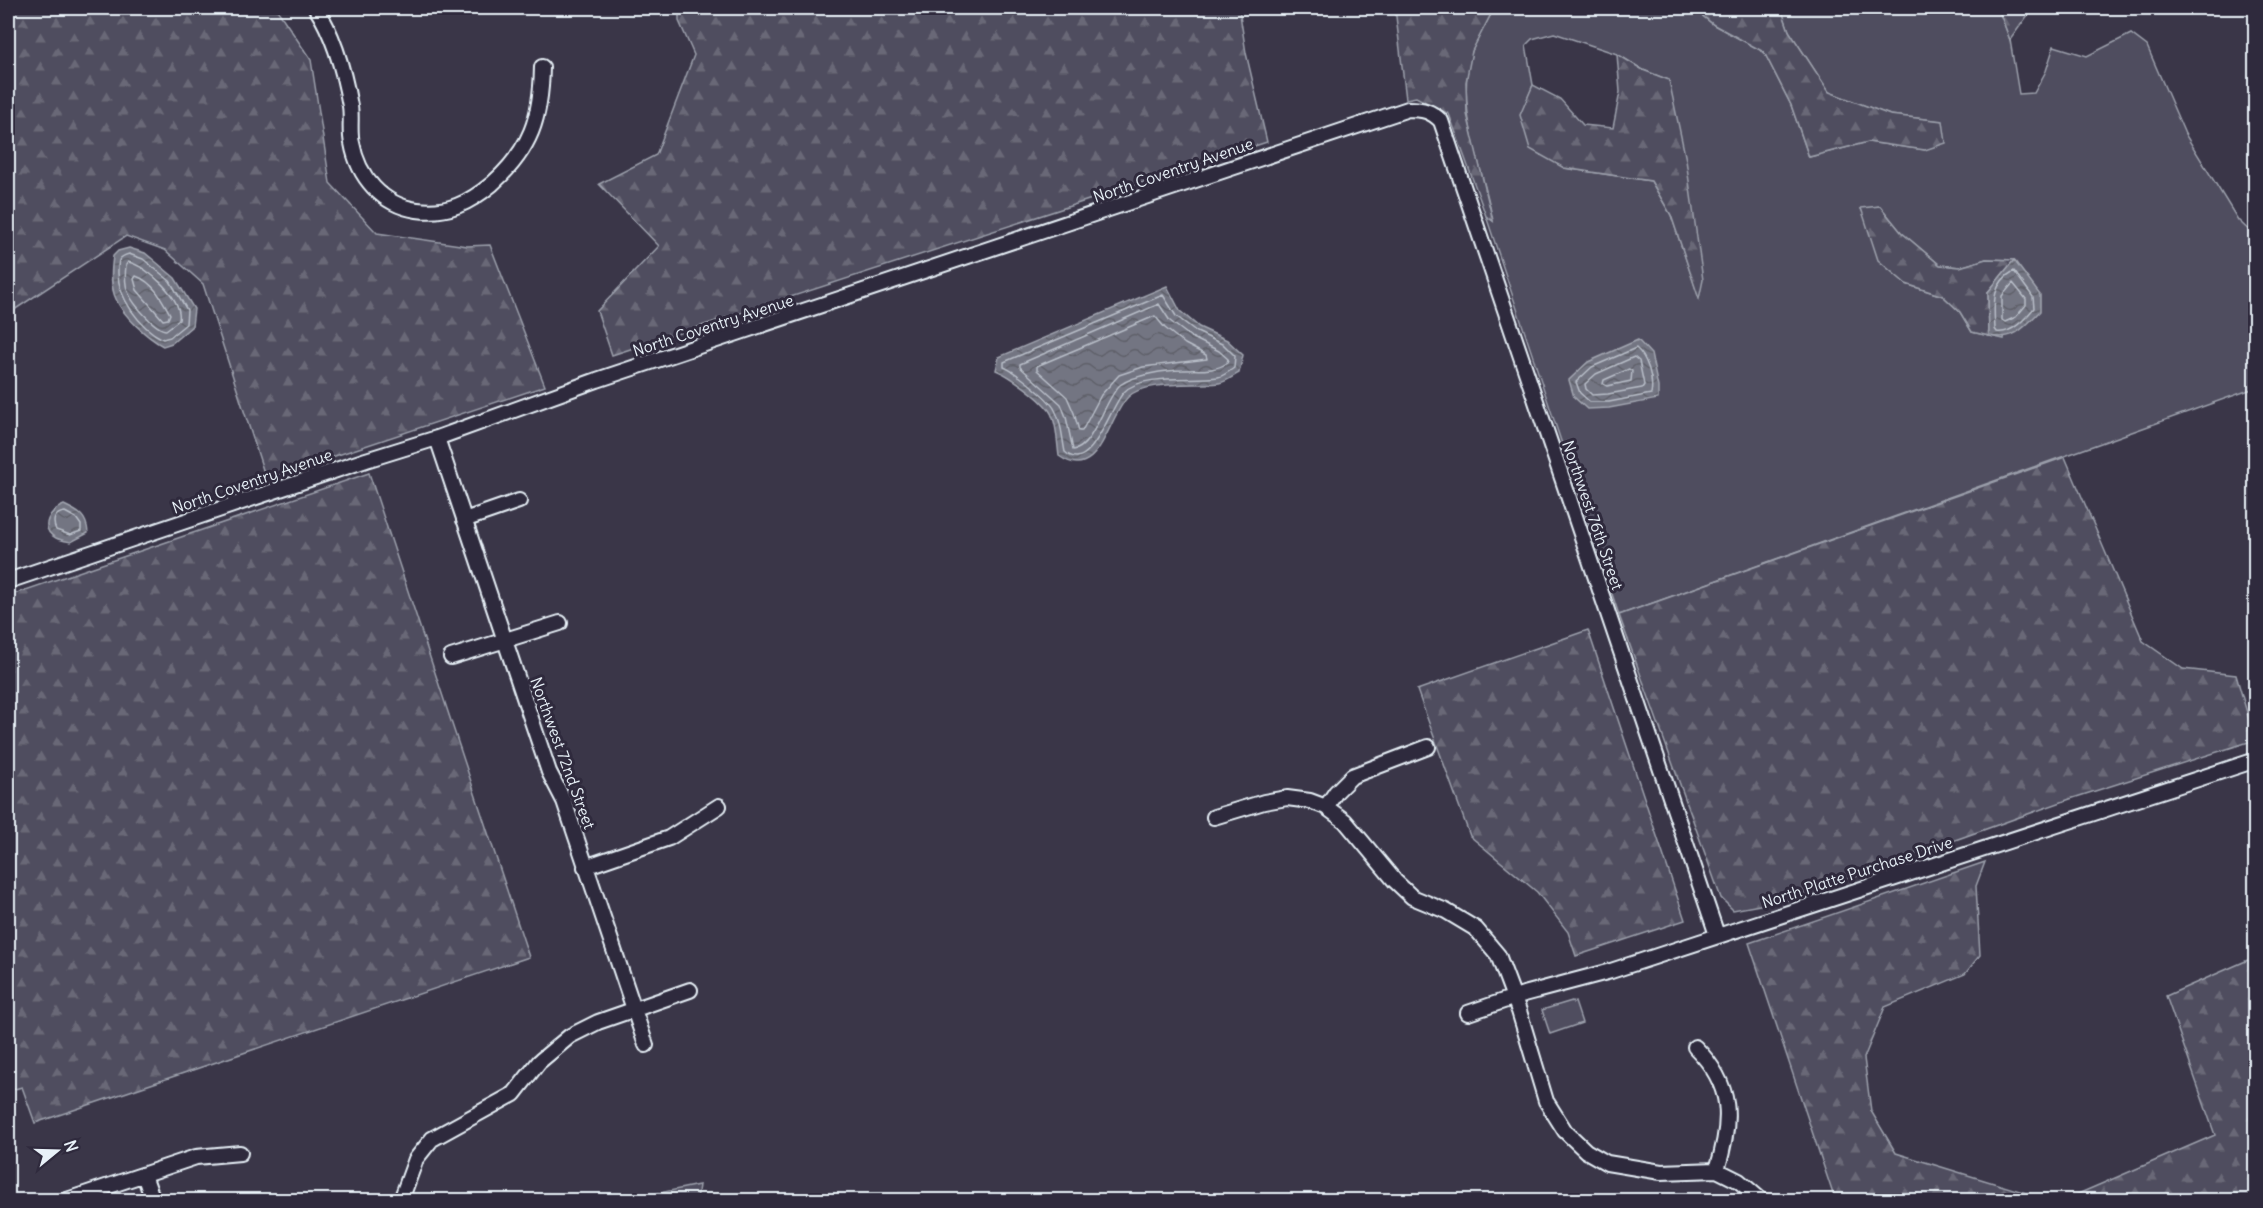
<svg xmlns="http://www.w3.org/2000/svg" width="2263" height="1208" viewBox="0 0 2263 1208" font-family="Delius,sans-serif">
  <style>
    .green { fill: #504e5f; stroke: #9ca0ac; stroke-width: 1.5; fill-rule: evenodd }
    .forest { fill: url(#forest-firs); stroke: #9ca0ac; stroke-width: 1.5 }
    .water { fill: url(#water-waves); stroke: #a2a6b1; stroke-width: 1.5 }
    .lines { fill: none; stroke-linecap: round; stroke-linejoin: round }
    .shore { stroke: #b9bfc9; stroke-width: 1.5 }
    .minor-casing { stroke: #e8f1f8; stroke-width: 18 }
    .minor { stroke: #2f2a3d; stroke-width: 14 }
    .labels { text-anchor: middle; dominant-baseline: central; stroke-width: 6; stroke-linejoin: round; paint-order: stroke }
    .street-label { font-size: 16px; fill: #e8f1f8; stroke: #2f2a3d }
  </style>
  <defs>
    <pattern id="forest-firs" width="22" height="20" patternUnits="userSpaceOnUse" patternTransform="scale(1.5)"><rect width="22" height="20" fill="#504e5f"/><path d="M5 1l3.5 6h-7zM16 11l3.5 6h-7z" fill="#696877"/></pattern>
    <pattern id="water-waves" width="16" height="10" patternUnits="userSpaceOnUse" patternTransform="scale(1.5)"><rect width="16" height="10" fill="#737482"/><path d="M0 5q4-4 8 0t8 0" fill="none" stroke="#5f6069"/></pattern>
  </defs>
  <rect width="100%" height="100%" fill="#3a3648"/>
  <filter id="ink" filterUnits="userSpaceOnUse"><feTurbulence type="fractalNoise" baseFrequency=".0167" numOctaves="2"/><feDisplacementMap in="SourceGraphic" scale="12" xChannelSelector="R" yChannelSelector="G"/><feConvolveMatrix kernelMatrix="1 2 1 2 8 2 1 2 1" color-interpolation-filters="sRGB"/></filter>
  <g filter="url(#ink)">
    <!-- green -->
    <path class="green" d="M1491 8H1693L1714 25 1764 52 1791 105 1809 157 1868 142 1925 150 1942 121 1890 115 1829 92 1789 31 1781 8H1998L2010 40 2019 94 2034 93 2046 71 2054 46 2087 56 2131 34 2147 46 2185 134 2238 220 2255 236V388L1619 615 1486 216 1493 221C1483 167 1454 105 1472 51 1477 38 1485 26 1491 14ZM1554 33 1617 54 1643 70 1669 80 1699 298 1671 215 1651 181 1564 168 1521 115 1533 85 1526 45 1532 39ZM1880 206 1901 232 1940 265 1960 267 1986 259 2014 260 2004 339 1972 332 1960 312 1943 296 1906 284 1861 209Z
      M1572 1001 1573 1003 1575 1002 1582 1023 1550 1034 1542 1010Z
      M699 1185 697 1200H636L635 1198Z"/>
    <!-- forest -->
    <path class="forest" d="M8 8H276L311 60 330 183 377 233 467 246 490 245 545 386 266 479 203 284 165 250 126 236 8 314Z
      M679 8H1239L1246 53 1267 142 612 355 597 311 659 246 599 184 656 155 694 55 679 21Z
      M1395 8H1491V14L1472 51 1466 82 1467 114 1493 221 1486 216 1449 114 1416 97 1406 99Z
      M1693 8H1781L1789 31 1829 92 1890 115 1943 121 1946 143 1925 150 1868 142 1809 157 1791 105 1764 52 1714 25Z
      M1998 8H2033L2010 40Z
      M1617 54 1643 70 1669 80 1686 160 1703 280 1699 299 1671 215 1651 181 1564 168 1530 149 1520 115 1533 85 1560 99 1583 125 1613 128 1620 92Z
      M1880 206 1901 232 1940 265 1960 267 1986 259 2014 260 1988 292 1989 336 1972 332 1960 312 1943 296 1906 284 1878 260 1861 208Z
      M2065 457 2143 641 2183 669 2236 675 2255 740 2070 799 1787 900 1733 910 1721 898 1619 615Z
      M369 473 529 957 35 1123 22 1087 8 1091V596Z
      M1588 630 1685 920 1576 956 1568 932 1537 892 1470 836 1417 690Z
      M1985 862 1976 886 1980 955 1965 974 1885 1007 1864 1058 1871 1111 1896 1153 2049 1200H1835L1749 943Z
      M2255 957V1200H2064L2215 1135 2166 996Z"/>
    <!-- water -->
    <path class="water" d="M129 248 145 253 175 278 194 309 192 326 172 343 163 346C148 338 123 316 116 299 110 286 111 271 113 256L118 251Z
      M2014 260 2040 295V311C2024 328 2014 341 1989 336L1988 292Z
      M1167 286 1180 311 1199 327 1227 340 1243 355 1239 373C1233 376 1226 382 1219 383 1196 386 1145 380 1128 397 1108 416 1099 485 1059 456 1057 443 1057 421 1049 410 1039 397 1011 376 996 370L999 357Z
      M1638 340 1651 354 1658 387V399L1609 408 1587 409 1574 397 1569 380 1588 362Z
      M64 505C79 512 87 516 88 533L71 542C66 541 60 540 56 538 38 528 50 510 64 505Z"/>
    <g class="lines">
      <!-- shore -->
      <path class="shore" d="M129 254 143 259 170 281 187 310 186 324 170 337 163 339C140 328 117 297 118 271 118 261 118 257 129 254Z
        M128 262C148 266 183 299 179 320L166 330C156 330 133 304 129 294 124 285 125 274 126 265Z
        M2014 271 2033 297 2034 308C2025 319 2012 334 1997 332L1995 329C1994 306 1990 284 2014 271Z
        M136 276C153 282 162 299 170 314L168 319 163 320 137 290 134 279Z
        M2013 283 2026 299V305L2016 317 2005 322 2002 320V296Z
        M1163 295 1176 316 1197 332 1224 345 1235 356 1234 368C1230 371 1223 376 1218 377 1194 381 1142 373 1124 392 1110 406 1091 476 1065 452 1062 438 1062 423 1055 410 1050 399 1016 372 1004 367V362Z
        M1159 304 1170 321 1191 337 1219 351 1228 359 1227 363C1214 372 1199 369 1183 370 1167 370 1133 375 1120 385 1105 398 1093 449 1073 450L1066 417 1061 404 1020 367V364Z
        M1155 316 1165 328 1185 344 1206 355 1207 359 1143 367 1119 375 1101 395 1082 431H1079L1074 413 1067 397 1037 370V366Z
        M1636 348C1647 357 1654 379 1651 394L1609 402H1590L1580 393 1576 382 1592 367Z
        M1634 357 1639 361 1644 385 1642 388 1608 394 1592 395 1586 389 1585 384 1596 374Z
        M1629 369 1632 371 1631 381 1607 386 1603 384 1604 380Z
        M65 512 76 518 81 525V531L70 535 56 530C52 521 54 513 65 512Z"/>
      <defs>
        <path id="minor" d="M316 8C335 37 344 72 350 106 352 118 349 131 352 143 358 177 382 205 417 210 448 214 469 203 492 184 531 149 541 118 542 67
          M437 438 549 772 564 801 646 1045
          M464 520 519 501
          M8 581 366 460 437 438 597 380 1408 109C1423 109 1431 111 1441 121L1717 935
          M451 657 560 623
          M1326 807 1336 792 1352 776 1428 747
          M1214 817 1264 802 1287 798 1310 801 1326 807 1345 821 1395 881 1412 897 1446 911 1476 929 1498 955 1519 1011 1546 1101 1565 1131 1586 1151 1607 1163 1661 1172 1717 1170 1739 1181 1761 1200
          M585 867 669 838 719 806
          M1468 1013 1524 994 1611 971 2256 760
          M1695 1047C1734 1086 1732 1121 1717 1170
          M144 1175 153 1200
          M67 1200 196 1157 240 1153
          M401 1200 416 1159 432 1139 514 1094 539 1062 570 1036 598 1022 690 990"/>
      </defs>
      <!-- minor casing -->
      <use href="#minor" class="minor-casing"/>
      <!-- minor -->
      <use href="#minor" class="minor"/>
    </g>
  </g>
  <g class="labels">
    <!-- street labels -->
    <g class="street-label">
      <text transform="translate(1173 170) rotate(-19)">North Coventry Avenue</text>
      <text transform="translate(713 325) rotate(-18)">North Coventry Avenue</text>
      <text transform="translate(252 481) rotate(-19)">North Coventry Avenue</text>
      <text transform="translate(1593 515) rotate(71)">Northwest 76th Street</text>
      <text transform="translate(563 753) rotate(70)">Northwest 72nd Street</text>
      <text transform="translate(1857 872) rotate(-18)">North Platte Purchase Drive</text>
    </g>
  </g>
  <!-- margin -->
  <rect width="2263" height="1208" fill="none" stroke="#2f2a3d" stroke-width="30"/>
  <rect x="15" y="15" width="2233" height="1178" fill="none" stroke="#e8f1f8" stroke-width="2" filter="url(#ink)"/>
  <!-- north arrow -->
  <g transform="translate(57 1151) rotate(71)" stroke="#2f2a3d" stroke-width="4.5" paint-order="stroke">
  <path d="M0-4.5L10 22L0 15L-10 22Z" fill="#e8f1f8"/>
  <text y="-9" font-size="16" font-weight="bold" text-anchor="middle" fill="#e8f1f8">N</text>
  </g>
</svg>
